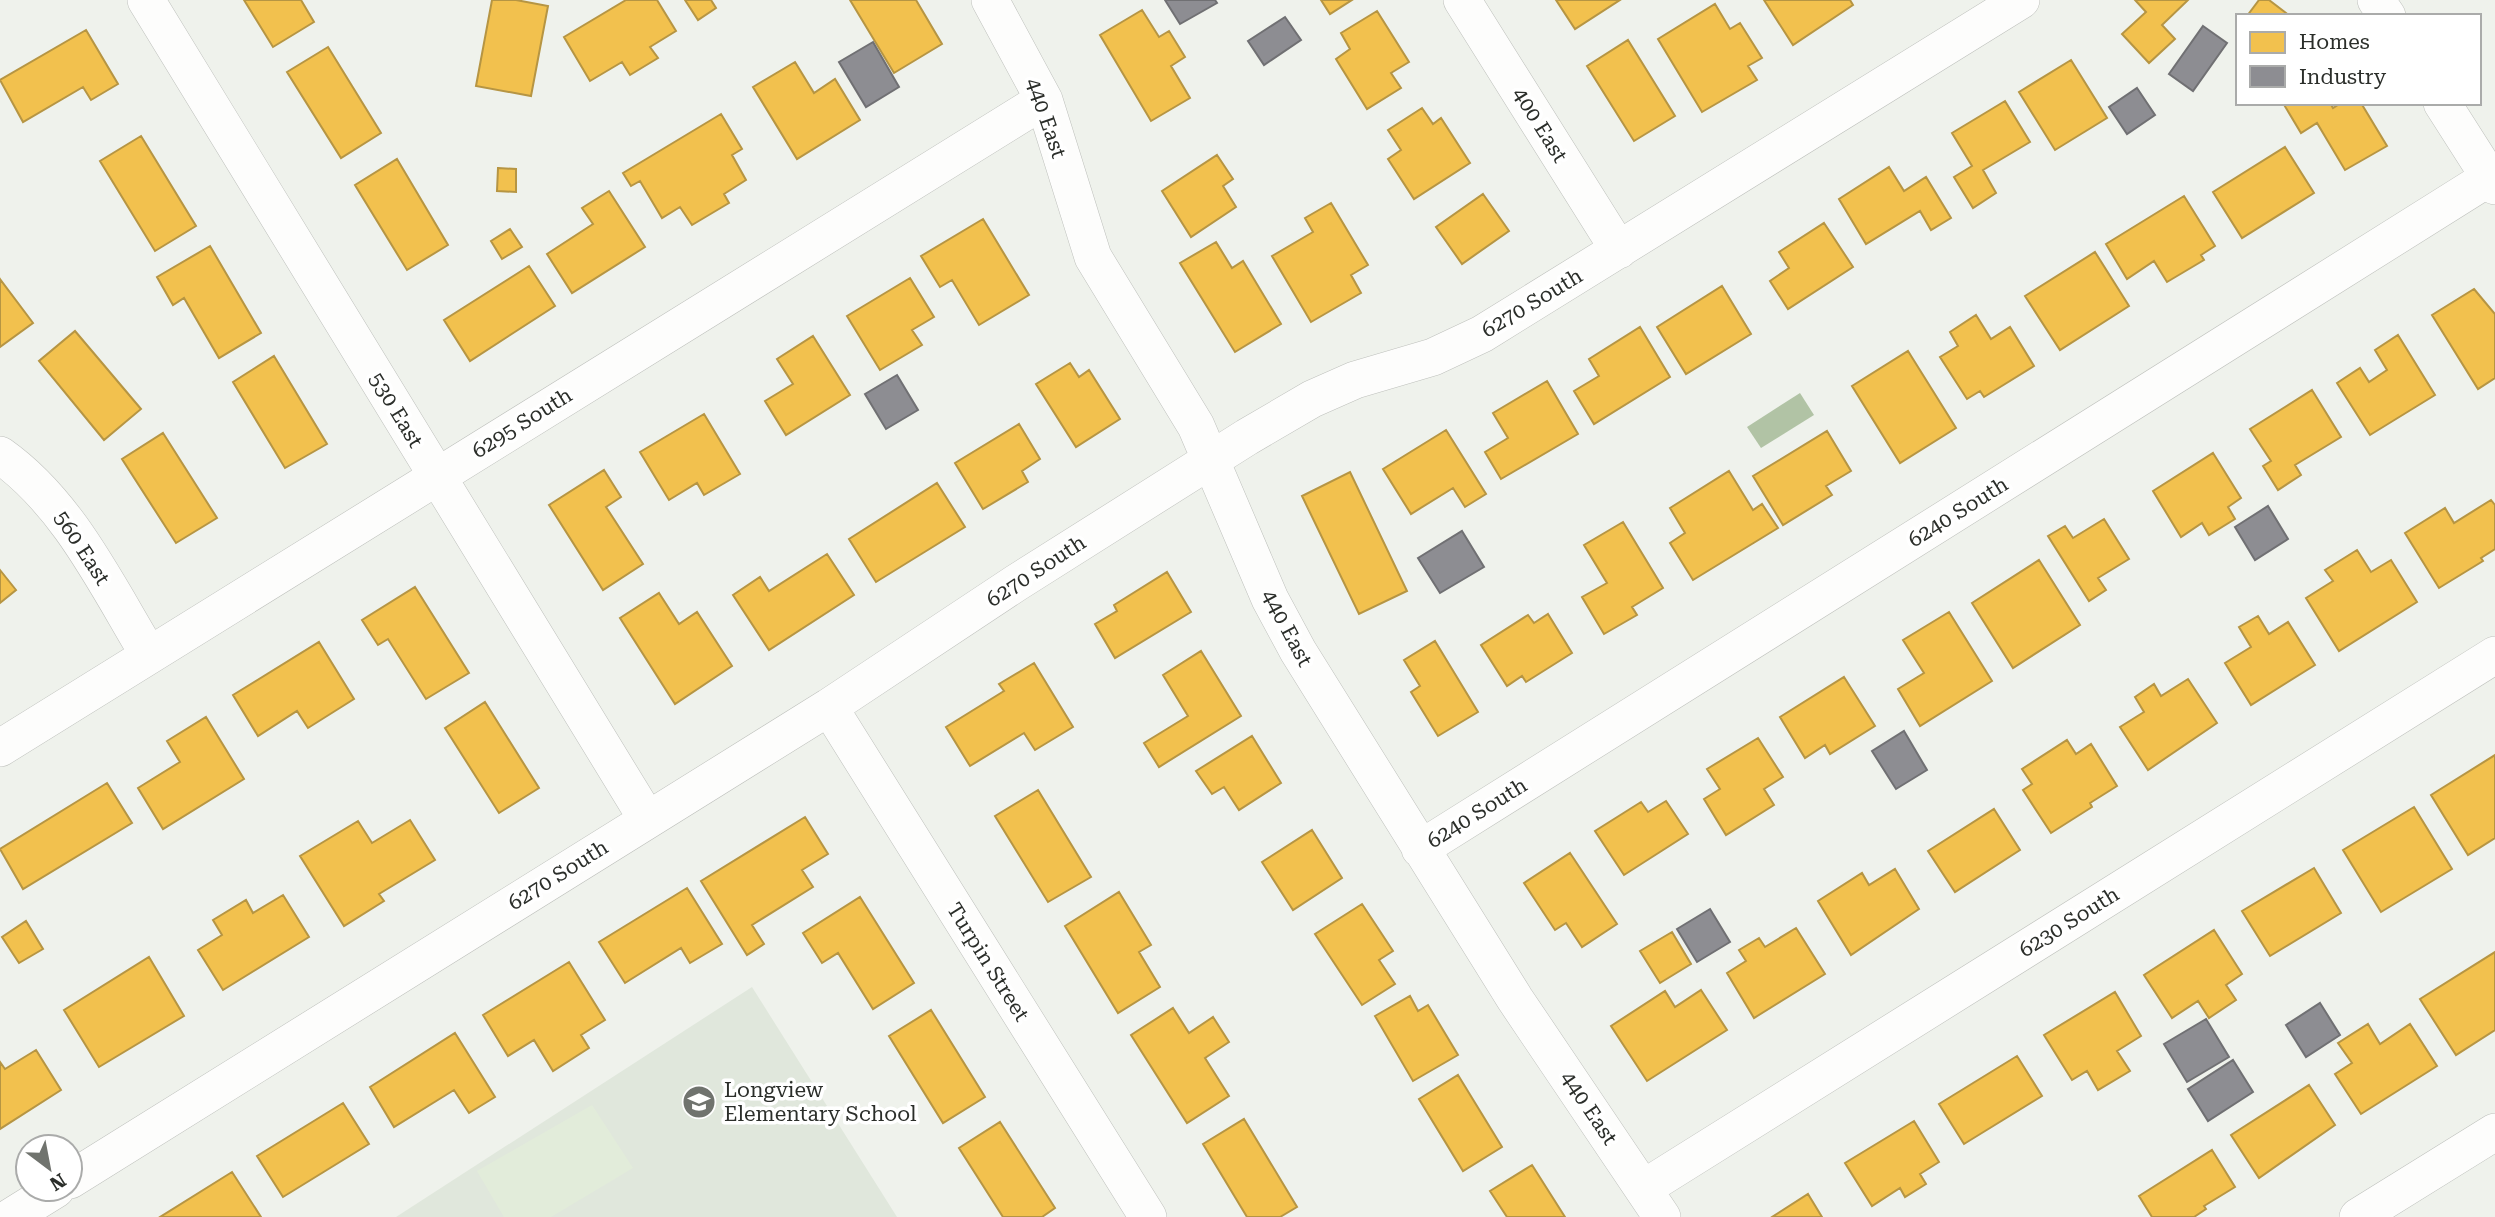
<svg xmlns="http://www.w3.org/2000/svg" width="2495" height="1217" viewBox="0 0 2495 1217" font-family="'Roboto Serif',serif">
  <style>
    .built { fill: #e0e7dc }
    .green { fill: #e2ecda }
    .water { fill: #b1c3a5 }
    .homes { fill: #f2c14e; stroke: #b69543; stroke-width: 2 }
    .industry { fill: #8d8d92; stroke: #707073; stroke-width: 2 }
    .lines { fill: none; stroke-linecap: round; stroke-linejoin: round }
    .minor-casing { stroke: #bec0bc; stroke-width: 38 }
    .minor { stroke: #fdfdfc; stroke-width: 37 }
    .labels { text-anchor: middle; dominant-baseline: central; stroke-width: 7; stroke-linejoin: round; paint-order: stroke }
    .street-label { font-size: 21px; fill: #2b2e2a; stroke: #fff }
    .poi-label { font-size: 21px; fill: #2b2e2a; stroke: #fff; text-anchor: start }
  </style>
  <rect width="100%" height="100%" fill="#eff2ec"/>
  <!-- built -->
  <path class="built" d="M752 987 897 1217H396Z"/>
  <!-- green -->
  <path class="green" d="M592 1105 633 1168 551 1217H504L477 1171Z"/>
  <!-- water -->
  <path class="water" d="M1800 393 1814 415 1761 448 1747 427Z"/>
  <!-- homes -->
  <path class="homes" d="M244 0H301L314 22 273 47Z
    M492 0H516L548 6 531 96 476 86Z
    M626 0H657L676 31 650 47 658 58 630 75 622 62 590 81 564 37Z
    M685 0H711L716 8 698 20Z
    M850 0H916L942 44 894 73Z
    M1321 0H1352L1330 14Z
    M1556 0H1620L1575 29Z
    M1764 0H1850L1853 5 1793 45Z
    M2135 0H2188L2162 25 2175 39 2149 63 2122 34 2146 12Z
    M2259 0H2269L2290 16H2247Z
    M1715 4 1730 29 1740 23 1762 58 1748 66 1757 80 1702 112 1658 39Z
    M1142 10 1159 37 1169 31 1185 57 1171 66 1190 98 1151 121 1100 35Z
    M1377 11 1409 62 1391 73 1401 88 1367 109 1336 59 1350 49 1341 33Z
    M86 30 118 84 91 100 83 87 23 122 0 80Z
    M1628 40 1675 116 1634 141 1587 66Z
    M328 47 381 133 341 158 287 72Z
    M2071 60 2107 118 2055 150 2019 92Z
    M795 62 814 93 835 79 860 120 797 159 753 87Z
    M2005 101 2030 142 1983 170 1996 193 1973 208 1954 177 1972 166 1952 133Z
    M2283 103H2330L2333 108 2341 103H2361L2387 146 2345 170 2317 123 2301 133Z
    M1422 108 1433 124 1441 118 1470 163 1414 199 1388 159 1401 150 1388 130Z
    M721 114 742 149 732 155 746 180 724 194 729 203 692 225 680 207 662 218 640 181 631 186 623 173Z
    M141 136 196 226 155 251 100 161Z
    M2285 147 2314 193 2242 238 2213 192Z
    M1217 155 1233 179 1223 186 1236 207 1191 237 1162 191Z
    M397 159 448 245 407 270 355 185Z
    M1889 167 1904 191 1926 177 1951 218 1931 230 1920 211 1866 244 1839 199Z
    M498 168 516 169V192L497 191Z
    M609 191 645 247 572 293 547 254 593 224 582 208Z
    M1483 194 1509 231 1462 264 1436 227Z
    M2184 196 2215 246 2201 255 2204 260 2167 282 2154 261 2127 279 2106 244Z
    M1331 203 1368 265 1351 275 1361 293 1311 322 1272 256 1313 232 1305 218Z
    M983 219 1029 295 979 325 952 280 940 287 921 256Z
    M1824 223 1853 267 1788 309 1770 281 1789 268 1779 252Z
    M510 229 522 247 502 259 491 241Z
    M1216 242 1232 268 1243 261 1281 324 1235 352 1180 263Z
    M210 246 261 333 219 358 184 298 173 305 157 277Z
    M2095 252 2129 306 2060 350 2025 296Z
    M529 266 555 306 470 361 444 320Z
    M910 278 934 317 912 330 922 345 880 370 847 316Z
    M0 279 33 323 0 347Z
    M1722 286 1751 334 1686 374 1657 327Z
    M2474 289 2495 314V378L2478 389 2432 315Z
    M1976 315 1991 339 2010 327 2034 366 1984 397 1980 391 1967 399 1940 357 1958 346 1950 332Z
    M1640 327 1670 377 1594 424 1574 391 1599 376 1589 359Z
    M75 331 141 409 104 440 39 361Z
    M2398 335 2435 395 2370 435 2337 383 2360 368 2369 382 2387 370 2375 350Z
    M813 336 850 395 786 435 765 401 793 384 777 359Z
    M1908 351 1956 428 1900 463 1852 386Z
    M274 356 327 444 285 468 233 382Z
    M1070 363 1079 377 1089 370 1120 419 1076 447 1036 384Z
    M1547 381 1578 434 1501 479 1485 452 1508 438 1493 413Z
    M2312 390 2341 437 2295 465 2301 475 2278 490 2263 466 2271 461 2250 429Z
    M704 414 740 474 704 495 697 483 669 500 640 452Z
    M1019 424 1040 459 1022 471 1028 482 983 509 955 463Z
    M1446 430 1486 494 1465 507 1453 488 1411 514 1383 469Z
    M1827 431 1851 471 1826 486 1832 495 1783 525 1753 476Z
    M163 433 217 518 176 543 122 459Z
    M2213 453 2241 498 2228 507 2235 519 2209 535 2202 523 2181 537 2153 491Z
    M604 470 621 497 606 507 643 564 603 590 549 505Z
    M1729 471 1753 510 1762 504 1778 528 1693 580 1670 543 1685 533 1670 508Z
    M1350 472 1407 591 1359 614 1302 496Z
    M937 483 965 527 876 582 849 539Z
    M2491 500 2495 505V549L2481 558 2483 561 2439 588 2405 533 2445 508 2454 523Z
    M2104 519 2129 559 2098 578 2106 590 2089 601 2048 536 2065 526 2073 538Z
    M1623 522 1663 588 1632 607 1637 615 1604 634 1582 597 1607 583 1584 545Z
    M2357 550 2371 572 2391 560 2417 602 2339 651 2306 598 2333 581 2325 570Z
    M827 554 854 595 769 650 733 595 760 577 769 591Z
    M2039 560 2080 625 2013 668 1972 603Z
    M0 570 16 590 0 603Z
    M1167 572 1191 612 1115 658 1095 624 1117 611 1114 605Z
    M415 587 469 673 426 699 388 639 378 645 362 620Z
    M659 593 679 624 697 612 732 666 675 704 620 618Z
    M1949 612 1992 681 1920 726 1898 689 1924 673 1903 640Z
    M1548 614 1572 653 1526 682 1522 676 1507 686 1481 645 1528 615 1534 623Z
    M2258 616 2269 634 2288 622 2315 665 2251 705 2225 663 2251 647 2239 627Z
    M1435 641 1478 712 1438 736 1411 692 1420 686 1404 660Z
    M319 642 354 699 308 728 297 711 258 736 233 695Z
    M1201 651 1241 716 1159 767 1144 743 1188 716 1163 675Z
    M1034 663 1073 727 1035 750 1024 733 970 766 946 727 1004 691 999 684Z
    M1844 677 1875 726 1830 754 1825 745 1805 758 1780 717Z
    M2188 679 2217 723 2148 770 2120 727 2144 712 2135 697 2154 684 2161 696Z
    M485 702 539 788 499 813 445 728Z
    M206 717 244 779 163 829 138 788 180 762 167 741Z
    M1252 736 1281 783 1239 810 1224 787 1212 794 1196 771Z
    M1758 738 1783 777 1764 789 1774 805 1726 835 1704 799 1720 789 1707 769Z
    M2067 740 2076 754 2091 744 2117 786 2090 803 2092 807 2051 833 2023 790 2032 784 2022 769Z
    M2495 755V838L2468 855 2431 795Z
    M107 783 132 823 23 889 0 849Z
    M1038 790 1091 877 1048 902 995 816Z
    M1666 801 1688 834 1624 875 1595 831 1641 802 1648 812Z
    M2414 807 2452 869 2381 912 2343 850Z
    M1994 809 2020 850 1955 892 1928 851Z
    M805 817 828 854 802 870 813 887 752 925 764 944 747 955 701 881Z
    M410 820 435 860 379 894 384 901 344 926 300 856 358 821 372 843Z
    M1312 830 1342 878 1293 910 1262 862Z
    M1570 853 1617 924 1582 947 1566 923 1555 930 1524 883Z
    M2314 868 2341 913 2270 956 2242 911Z
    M1895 869 1919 909 1851 955 1818 901 1862 873 1869 885Z
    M687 888 722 944 690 963 681 948 625 983 599 942Z
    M1119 892 1151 945 1139 952 1160 987 1118 1013 1065 926Z
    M283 895 309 937 223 990 198 950 222 935 213 920 246 900 253 913Z
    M860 897 914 983 873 1009 838 953 822 963 803 933Z
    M1362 904 1393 951 1379 960 1395 984 1362 1005 1315 934Z
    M26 921 43 949 19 963 2 937Z
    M1796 928 1825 974 1754 1018 1727 973 1746 961 1739 950 1759 938 1765 947Z
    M2214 930 2242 974 2226 985 2236 1000 2209 1018 2198 1001 2172 1018 2144 975Z
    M1672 932 1691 964 1660 983 1640 951Z
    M2495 952V1030L2456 1055 2420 999Z
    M149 957 184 1016 99 1067 64 1010Z
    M569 962 605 1020 581 1035 589 1048 553 1071 534 1040 508 1056 483 1015Z
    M1701 990 1727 1030 1647 1081 1611 1026 1665 991 1675 1007Z
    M2115 992 2141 1036 2117 1051 2130 1071 2098 1090 2087 1071 2072 1080 2044 1035Z
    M1410 996 1418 1011 1428 1005 1458 1055 1413 1081 1375 1016Z
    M1173 1008 1189 1033 1213 1017 1229 1042 1205 1058 1229 1096 1187 1123 1131 1035Z
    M931 1010 985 1097 943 1123 889 1036Z
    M2368 1024 2380 1044 2410 1024 2437 1066 2361 1114 2335 1074 2352 1063 2338 1043Z
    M455 1033 495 1097 469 1113 454 1090 394 1127 370 1087Z
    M36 1050 61 1090 0 1129V1062L5 1069Z
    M2017 1056 2042 1096 1964 1144 1939 1104Z
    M1458 1075 1502 1147 1463 1171 1419 1099Z
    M2309 1085 2335 1125 2259 1178 2231 1135Z
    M343 1103 369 1144 283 1197 257 1156Z
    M1244 1119 1297 1207 1280 1217H1247L1203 1144Z
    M1914 1121 1939 1162 1920 1174 1926 1184 1905 1197 1900 1188 1872 1206 1845 1163Z
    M1000 1122 1055 1208 1042 1217H1003L959 1148Z
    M2212 1150 2235 1187 2204 1206 2206 1209 2194 1217H2152L2139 1196Z
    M1532 1165 1565 1217H1507L1490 1191Z
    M232 1172 261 1217H160Z
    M1808 1194 1822 1217H1772Z"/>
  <!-- industry -->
  <path class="industry" d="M1165 0H1215L1217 3 1180 24Z
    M1285 17 1301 40 1264 65 1248 41Z
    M2203 26 2227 43 2193 91 2169 74Z
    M873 42 899 87 866 107 839 62Z
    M2137 88 2155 115 2127 134 2109 107Z
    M897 375 918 410 886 429 865 394Z
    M2268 506 2288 539 2255 560 2235 527Z
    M1462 531 1484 567 1440 593 1418 558Z
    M1904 731 1927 770 1896 789 1872 751Z
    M1710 909 1730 942 1697 962 1677 929Z
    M2320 1003 2340 1035 2306 1057 2286 1025Z
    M2206 1019 2229 1057 2187 1082 2164 1044Z
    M2233 1060 2253 1092 2208 1121 2188 1089Z"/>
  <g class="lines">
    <defs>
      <path id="minor" d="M146 0 647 819
        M990 0 1044 100 1093 257 1196 426 1270 599 1298 651 1515 999 1662 1217
        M1462 0 1619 250
        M2376 0 2387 16
        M2442 103 2495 186
        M0 455C68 503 106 584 149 655
        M829 707 1148 1217
        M0 748 1044 100
        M1420 849 2495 174
        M70 1180 829 707 1016 583 1247 437 1312 399 1355 380 1433 357 1482 334 2021 0
        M1644 1188 2495 655
        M11 1217 56 1189
        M2358 1217 2495 1132"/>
    </defs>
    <!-- minor casing -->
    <use href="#minor" class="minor-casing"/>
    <!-- minor -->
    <use href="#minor" class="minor"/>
  </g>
  <!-- icons -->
  <defs>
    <symbol id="school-disc" viewBox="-11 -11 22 22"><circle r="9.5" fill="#70736e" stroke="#fff"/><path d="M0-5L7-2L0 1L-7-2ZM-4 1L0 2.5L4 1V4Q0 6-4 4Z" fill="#fff"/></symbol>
  </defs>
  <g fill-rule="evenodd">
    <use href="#school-disc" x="680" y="1083" width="38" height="38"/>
  </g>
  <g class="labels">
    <!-- street labels -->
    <g class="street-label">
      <text transform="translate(1046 118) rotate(71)">440 East</text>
      <text transform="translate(1540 125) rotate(58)">400 East</text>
      <text transform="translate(1532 303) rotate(-31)">6270 South</text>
      <text transform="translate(396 410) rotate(59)">530 East</text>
      <text transform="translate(522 423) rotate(-32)">6295 South</text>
      <text transform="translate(1958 512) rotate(-32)">6240 South</text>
      <text transform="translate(82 548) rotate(57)">560 East</text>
      <text transform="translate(1036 571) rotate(-33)">6270 South</text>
      <text transform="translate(1287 628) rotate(62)">440 East</text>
      <text transform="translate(1477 813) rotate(-32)">6240 South</text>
      <text transform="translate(558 875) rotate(-32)">6270 South</text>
      <text transform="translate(2069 922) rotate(-32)">6230 South</text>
      <text transform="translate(988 962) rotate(58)">Turpin Street</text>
      <text transform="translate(1589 1108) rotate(56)">440 East</text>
    </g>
    <!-- poi labels -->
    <g class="poi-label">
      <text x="724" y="1090">Longview<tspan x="724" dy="24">Elementary School</tspan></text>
    </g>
  </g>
  <!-- legend -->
  <rect x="2236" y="14" width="245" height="91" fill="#ffffff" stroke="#aaabaa" stroke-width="2"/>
  <rect x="2250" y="32" width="35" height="21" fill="#f2c14e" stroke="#aaabaa" stroke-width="2"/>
  <text x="2299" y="49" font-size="21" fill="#2b2e2a">Homes</text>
  <rect x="2250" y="66" width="35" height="21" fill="#8d8d92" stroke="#aaabaa" stroke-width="2"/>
  <text x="2299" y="84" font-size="21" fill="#2b2e2a">Industry</text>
  <!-- north arrow -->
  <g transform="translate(49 1168) rotate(148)"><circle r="33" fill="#ffffff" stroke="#aaabaa" stroke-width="2"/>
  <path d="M0-5L12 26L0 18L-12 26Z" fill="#70736e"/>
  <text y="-10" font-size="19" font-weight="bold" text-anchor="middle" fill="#2b2e2a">N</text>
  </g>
</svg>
